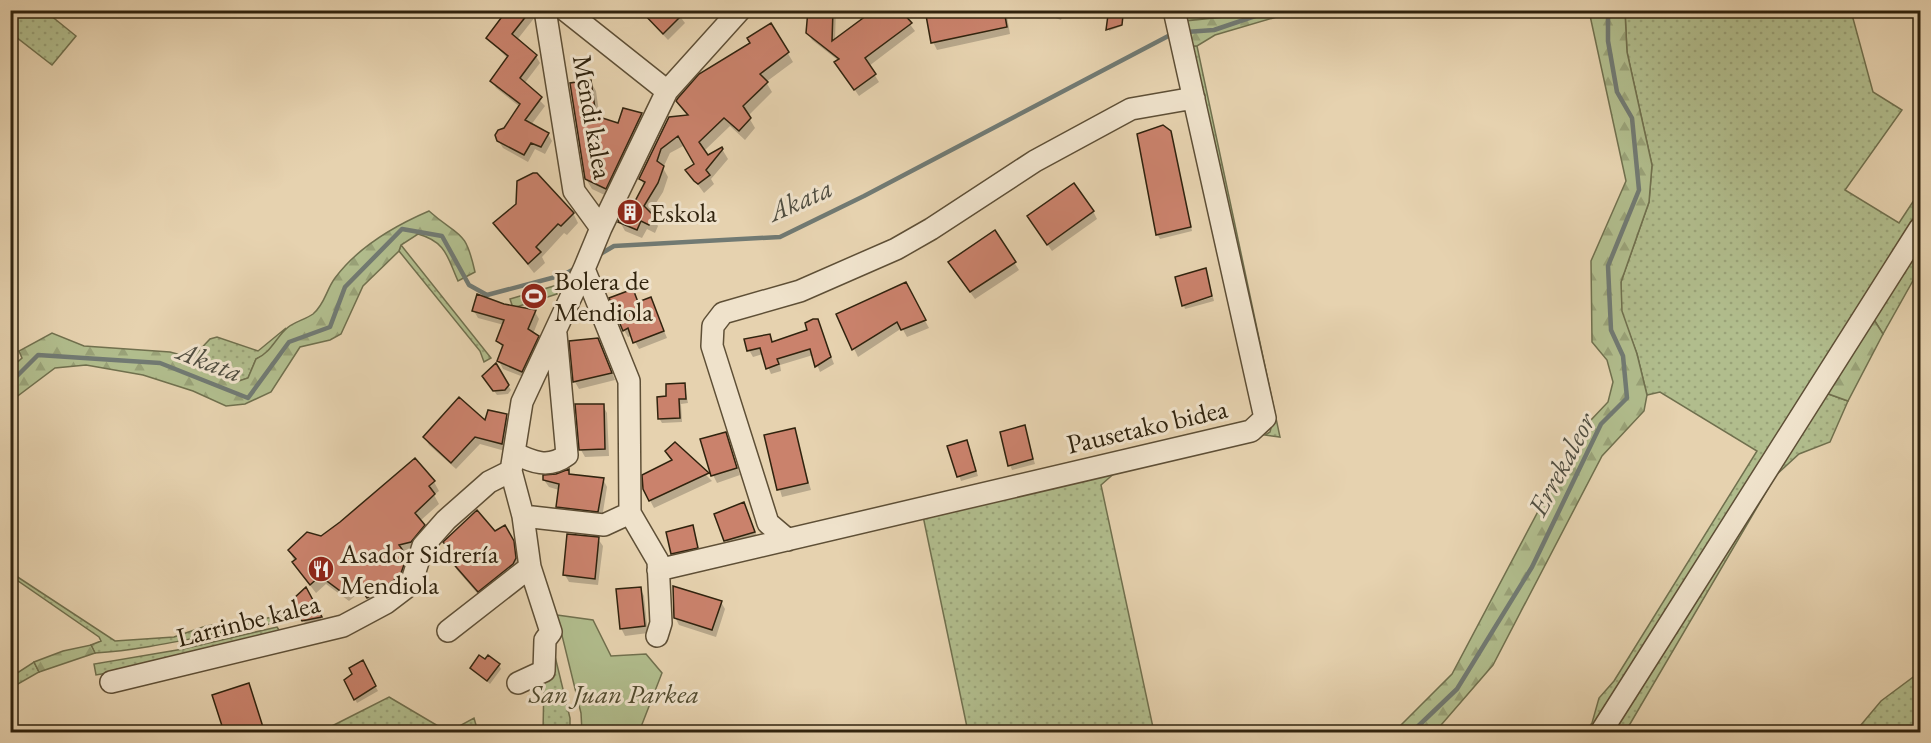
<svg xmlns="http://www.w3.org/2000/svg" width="1931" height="743" viewBox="0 0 1931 743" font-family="'EB Garamond',serif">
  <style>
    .grass { fill: url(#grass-dots); stroke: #70704e; stroke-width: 1.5 }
    .forest { fill: url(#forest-firs); stroke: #70704e; stroke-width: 1.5 }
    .park { fill: #b1bd8d; stroke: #70704e; stroke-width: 1.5 }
    .shadow { fill: #0003 }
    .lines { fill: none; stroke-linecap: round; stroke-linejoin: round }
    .stream { stroke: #717a73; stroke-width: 4.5 }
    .building { fill: #ca826c; stroke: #30230e; stroke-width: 1.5 }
    .minor-casing { stroke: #5e4f36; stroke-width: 24 }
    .minor { stroke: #efe2cb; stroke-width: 21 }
    .labels { text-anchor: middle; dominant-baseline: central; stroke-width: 6; stroke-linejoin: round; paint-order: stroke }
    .street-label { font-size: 27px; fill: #30230e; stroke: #efe2cb }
    .poi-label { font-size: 27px; fill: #30230e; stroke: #efe2cb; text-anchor: start }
    .park-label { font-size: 27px; font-style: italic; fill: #504a2e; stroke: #efe2cb }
    .water-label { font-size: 28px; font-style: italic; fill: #504e41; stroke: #efe2cb }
  </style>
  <defs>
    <pattern id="grass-dots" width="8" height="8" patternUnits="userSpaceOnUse" patternTransform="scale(1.5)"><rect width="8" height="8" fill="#b1bd8d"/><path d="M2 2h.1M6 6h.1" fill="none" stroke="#99a278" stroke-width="1.8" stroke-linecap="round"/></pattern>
    <pattern id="forest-firs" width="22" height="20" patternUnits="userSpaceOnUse" patternTransform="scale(1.5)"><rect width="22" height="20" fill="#b1bd8d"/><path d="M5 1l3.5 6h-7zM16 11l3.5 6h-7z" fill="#99a278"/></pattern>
  </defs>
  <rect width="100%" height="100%" fill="#e6d2af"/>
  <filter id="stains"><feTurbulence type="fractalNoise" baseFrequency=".00333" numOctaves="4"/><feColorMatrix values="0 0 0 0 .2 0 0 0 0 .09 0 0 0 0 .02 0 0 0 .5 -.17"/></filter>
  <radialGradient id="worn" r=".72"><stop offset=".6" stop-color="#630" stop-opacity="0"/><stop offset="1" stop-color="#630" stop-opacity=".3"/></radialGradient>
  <!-- grass -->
  <path class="grass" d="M1193 10H1238V11L1224 17 1185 21 1184 12Z
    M10 11H45L76 36 52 65 11 33Z
    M1625 11H1851L1873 92 1902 110 1845 190 1899 223 1920 191V214L1592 732H1585L1592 723 1599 698 1614 681 1757 451 1660 392 1647 395 1637 354 1621 311V282L1649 202 1652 165 1627 52Z
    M1190 46H1197L1280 437 1265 435 1270 432 1272 424Z
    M1920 236V268L1883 334 1871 315Z
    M401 245 491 358 484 362 480 351 399 251Z
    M286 328 267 354 256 359 248 378 237 382 207 362 192 358 210 339 217 337 258 351Z
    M1823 392 1848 401 1830 442 1799 454 1776 475 1630 724 1623 732H1607Z
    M1117 471 1101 485 1154 732H968L923 516Z
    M10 572 115 641 174 637 206 626 290 615 292 621C226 628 162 649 95 653L91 645 101 641 99 637 11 576Z
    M277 627 281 633 162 664 96 675 94 664 183 649Z
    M552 644 570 718V732H543L544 681Z
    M34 662 39 672 11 688V677Z
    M1920 672V732H1855L1881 701Z
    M389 697 438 726 454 729 474 718 478 732H334L332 726Z"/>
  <!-- forest -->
  <path class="forest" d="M1239 11H1297L1215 35 1197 46H1190L1185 21 1224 17Z
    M1589 11H1625L1627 52 1652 165 1649 202 1621 282 1622 311 1637 354 1647 395 1644 411 1602 456 1493 665 1435 732H1394L1452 674 1552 485 1591 420 1608 402 1613 382 1607 360 1592 342 1591 261 1626 181Z
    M429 211C459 238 465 227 475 272L458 281C447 256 446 242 418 234L401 245 399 251 363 286 341 334 330 340 300 347 271 392 245 404 226 406 193 391 143 375 86 365 55 368 11 401V368L22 358 19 351 52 333 84 346 170 352 207 362 236 382 248 378 256 359C271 352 274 341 285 330 292 322 305 320 313 314 325 304 326 290 335 278 358 247 394 226 429 211Z
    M1871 315 1883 334 1848 401 1823 392Z
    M91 645 95 653 39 672 34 662 63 651Z"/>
  <!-- park -->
  <path class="park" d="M554 286 557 294 513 308 510 299Z
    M557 615 593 620 611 656 646 654 662 673 639 732H582L581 713Z"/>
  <!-- shadow -->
  <path class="shadow" d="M500 10H531L535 17 517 40 536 56 540 63 524 84 545 106 531 125 548 134 552 141 545 154 535 149 528 162 503 148 498 140 520 107 496 88 492 81 508 59 488 38 506 15Z
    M640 10H675L685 23 668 40Z
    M809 10H836L835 40 899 10 915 31 869 66 879 82 859 96 841 70 839 61 812 40 808 32Z
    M926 10H1006L1010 34 937 50 933 42Z
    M1035 10H1065L1061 20Z
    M1122 16V26L1109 31V17Z
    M771 25 793 62 766 82 772 92 748 116 755 128 745 140 730 126 704 151 708 157 722 149 728 159 711 179 714 184 704 193 687 170 696 164 685 145 670 153 663 168 668 177 663 192 649 214 658 226 655 233 647 229 642 238 625 231 620 222 635 205 644 186 641 179 670 118 688 116 678 101 752 44Z
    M590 81 596 91 600 119 619 125 641 114 647 124 611 198 592 189 586 179Z
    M1170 132 1192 231 1160 239 1157 234Z
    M1093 211 1097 219 1052 251 1033 224Z
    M573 213 578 223 567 235 564 233 542 257 545 263 534 273 495 224Z
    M995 232 1019 270 975 299 954 270Z
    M905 284 929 328 907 337 902 328 858 357 838 315Z
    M1213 297 1214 301 1185 309 1184 306Z
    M651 299 667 338 639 349 632 336 628 337 624 330 638 304Z
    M504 306 535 312 539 319 533 334 542 344 526 378 503 369 499 361 504 349 497 340 504 325 478 318 474 311Z
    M817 320 834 364 820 372 813 355 780 365 781 371 771 374 763 354 753 357 749 350 769 335 773 344 809 331Z
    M602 347 615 380 579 389 575 382Z
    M495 365 511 390 508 394 497 395 487 381Z
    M684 384 688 403 681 404 682 422 662 423 659 418 668 398Z
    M577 406H603L607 413 609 456 585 457 581 450Z
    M506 415 510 423 505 451 480 444 456 469 429 445 425 438Z
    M1024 427 1035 464 1012 470 1010 465Z
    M794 430 811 490 782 497 765 437Z
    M725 433 740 475 717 483 713 475Z
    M675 444 712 481 654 508 644 489 673 461Z
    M969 446 978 476 961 481 949 447Z
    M569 471 572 476 603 479 607 487 602 518 562 514 558 507 559 490 549 487 544 480Z
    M434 482 439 491 434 495 439 504 420 521 429 534 416 551 403 554 411 566 404 585 373 606 362 590 349 601 326 584 316 593 299 571 289 550 321 538Z
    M747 512 758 539 730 548 715 515Z
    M504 527 519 553 521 568 484 601 457 570 451 560 455 557 445 542 495 532Z
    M692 527 699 552 675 558 672 553Z
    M598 539 603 546 598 585 569 582 565 575Z
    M640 588 644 596 648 633 625 636 621 628Z
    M306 590 323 622 306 625 293 601Z
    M721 602 725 609 716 637 679 625 675 617Z
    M362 662 378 691 357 703 345 680 354 675Z
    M499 665 501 669 490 684 472 668Z
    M248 685 265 732H225L213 696Z"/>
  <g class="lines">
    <!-- stream -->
    <path class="stream" d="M1186 32 1214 30 1273 10
      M597 256 614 246 780 237 864 196 1174 33
      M10 383 38 355 160 363 248 398 289 342 330 327 345 287 402 229 442 236 469 285 487 295 563 275 576 268
      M1412 732 1457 689 1532 567 1601 424 1627 398 1623 356 1611 330 1608 266 1639 190 1632 118 1617 92 1608 41V10"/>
  </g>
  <!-- building -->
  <path class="building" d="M507 10H531L512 34 537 55 520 78 542 97 525 120 549 133 541 147 531 143 524 155 497 141 495 135 498 130 504 128 520 104 490 81 508 56 486 38Z
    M640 10H687L663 34Z
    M808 10H833L832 41 874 10H900L912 23 865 58 876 74 854 90 834 62 839 59 806 33Z
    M925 10H1004L1007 27 931 43Z
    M1108 15H1123L1122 25 1106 30Z
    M771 23 789 52 760 74 768 82 743 106 751 118 739 131 724 118 699 142 708 155 722 147 723 149 706 170 710 175 698 184 694 181 685 170 694 164 678 136 661 149 657 161 664 166 658 183 644 206 654 216 649 225 641 221 637 230 618 222 628 201 634 203 645 182 639 179 669 117 688 115 676 101 678 98 699 74 750 43 747 38Z
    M591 80 596 116 618 123 623 108 642 113 606 189 585 179 570 83Z
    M1163 125 1171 131 1191 227 1156 235 1137 134Z
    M533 173H537L574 213 561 226 558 224 536 247 541 252 528 264 493 223 516 204 517 181Z
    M1074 183 1094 211 1047 245 1027 216Z
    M995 230 1016 262 970 292 948 262Z
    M1206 268 1212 296 1182 306 1175 277Z
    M906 282 926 320 901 330 897 322 852 350 836 314Z
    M633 289 638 302 651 297 664 331 633 343 628 328 623 331 609 298Z
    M477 294 504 304 536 310 528 329 539 336 522 372 497 361 503 345 496 341 504 320 472 311Z
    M813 319H818L831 357 815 367 810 349 777 359 779 364 766 369 760 348 747 351 744 339 770 334 772 342 807 330 805 323Z
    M598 338 612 373 573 382 569 341Z
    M496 363 509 385 505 390 493 391 482 376Z
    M685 383 686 399H679L680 418 658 419 657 397 666 396V384Z
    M459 397 485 420 488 410 507 414 502 444 475 437 451 463 423 437Z
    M575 404H604L605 449 579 450Z
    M1025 425 1033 459 1008 466 1000 432Z
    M795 428 808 483 777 490 764 435Z
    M726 432 737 468 711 476 700 439Z
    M967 440 976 471 957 477 947 446Z
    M675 442 709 473 649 501 643 489 642 475 672 460 665 451Z
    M415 458 435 481 429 486 435 494 415 513 425 525 411 542 399 545 407 556 400 576 367 598 356 583 343 593 320 576 310 585 292 562 296 559 288 550 307 532 321 536 340 522Z
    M569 469V474L604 478 598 512 556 507 559 484 543 480V475L556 474Z
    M744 502 755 532 724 541 714 514Z
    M477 510 495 531 505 525 514 541 516 558 513 564 478 592 450 560 455 555 443 542Z
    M693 525 698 548 671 554 666 532Z
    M567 534 599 537 595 579 563 575Z
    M673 586 722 601 712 630 674 618Z
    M306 587 322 617 302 621 291 601Z
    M641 587 645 626 620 629 616 589Z
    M479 655 485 659 488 655 500 664 487 681 470 668Z
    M363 660 376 686 354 700 344 680 352 674 349 668Z
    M249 683 263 727 247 732H224L212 695Z"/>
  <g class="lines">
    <defs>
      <path id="minor" d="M545 10 574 191 601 228
        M565 10 667 91
        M584 269 629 381 630 513 658 561 661 623 657 636
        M514 453C532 462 549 469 567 455L556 334
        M523 516 604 525 630 513
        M788 540 768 523 712 346 713 326 723 313 800 291 896 249 931 229 1035 161 1131 109 1194 98
        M658 570 1251 431 1265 418 1174 10
        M448 631 530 567
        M111 682 343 626 386 603 411 584 423 546 446 520 489 482 511 471
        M518 683 544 671 545 640 551 632 530 567 523 516 511 471 522 402 584 269 601 228 667 91 740 10
        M1601 732 1920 228"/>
    </defs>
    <!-- minor casing -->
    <use href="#minor" class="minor-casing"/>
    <!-- minor -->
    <use href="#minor" class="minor"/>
  </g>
  <!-- icons -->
  <defs>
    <symbol id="building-disc" viewBox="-11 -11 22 22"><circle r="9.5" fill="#8f2418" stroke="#efe2cb"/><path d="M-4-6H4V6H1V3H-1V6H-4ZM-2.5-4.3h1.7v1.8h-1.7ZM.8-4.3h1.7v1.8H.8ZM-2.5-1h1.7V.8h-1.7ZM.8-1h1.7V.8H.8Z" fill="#fff"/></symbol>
    <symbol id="stadium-disc" viewBox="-11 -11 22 22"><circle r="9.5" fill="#8f2418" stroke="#efe2cb"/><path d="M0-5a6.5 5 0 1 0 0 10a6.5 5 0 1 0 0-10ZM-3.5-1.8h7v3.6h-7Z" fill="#fff"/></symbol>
    <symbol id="restaurant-disc" viewBox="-11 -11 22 22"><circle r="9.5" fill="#8f2418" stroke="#efe2cb"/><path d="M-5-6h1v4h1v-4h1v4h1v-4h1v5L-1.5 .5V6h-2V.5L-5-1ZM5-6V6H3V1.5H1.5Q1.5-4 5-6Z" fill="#fff"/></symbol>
  </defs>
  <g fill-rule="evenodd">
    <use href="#building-disc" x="615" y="197" width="30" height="30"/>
    <use href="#stadium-disc" x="519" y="281" width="30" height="30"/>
    <use href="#restaurant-disc" x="306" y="554" width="30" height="30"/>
  </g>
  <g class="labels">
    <!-- street labels -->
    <g class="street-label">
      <text transform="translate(593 117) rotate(80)">Mendi kalea</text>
      <text transform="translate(1147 426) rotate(-13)">Pausetako bidea</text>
      <text transform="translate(248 620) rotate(-14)">Larrinbe kalea</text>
    </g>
    <!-- poi labels -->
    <g class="poi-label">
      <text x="650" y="212">Eskola</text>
      <text x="554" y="280">Bolera de<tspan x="554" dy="31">Mendiola</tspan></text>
      <text x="340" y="553">Asador Sidrería<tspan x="340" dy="31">Mendiola</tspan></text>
    </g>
    <!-- park labels -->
    <g class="park-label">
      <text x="614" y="693">San Juan Parkea</text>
    </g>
    <!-- water labels -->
    <g class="water-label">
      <text transform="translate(800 199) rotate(-24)">Akata</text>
      <text transform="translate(210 361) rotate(21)">Akata</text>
      <text transform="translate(1561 464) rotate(-62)">Errekaleor</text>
    </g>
  </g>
  <!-- margin -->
  <rect width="1931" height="743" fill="none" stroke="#e6d2af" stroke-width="36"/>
  <rect x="12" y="12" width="1907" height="719" fill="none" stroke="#30230e" stroke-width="3"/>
  <rect x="18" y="18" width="1895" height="707" fill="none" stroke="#30230e" stroke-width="1.5"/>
  <rect width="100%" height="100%" filter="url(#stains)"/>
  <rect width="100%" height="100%" fill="url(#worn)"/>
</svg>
